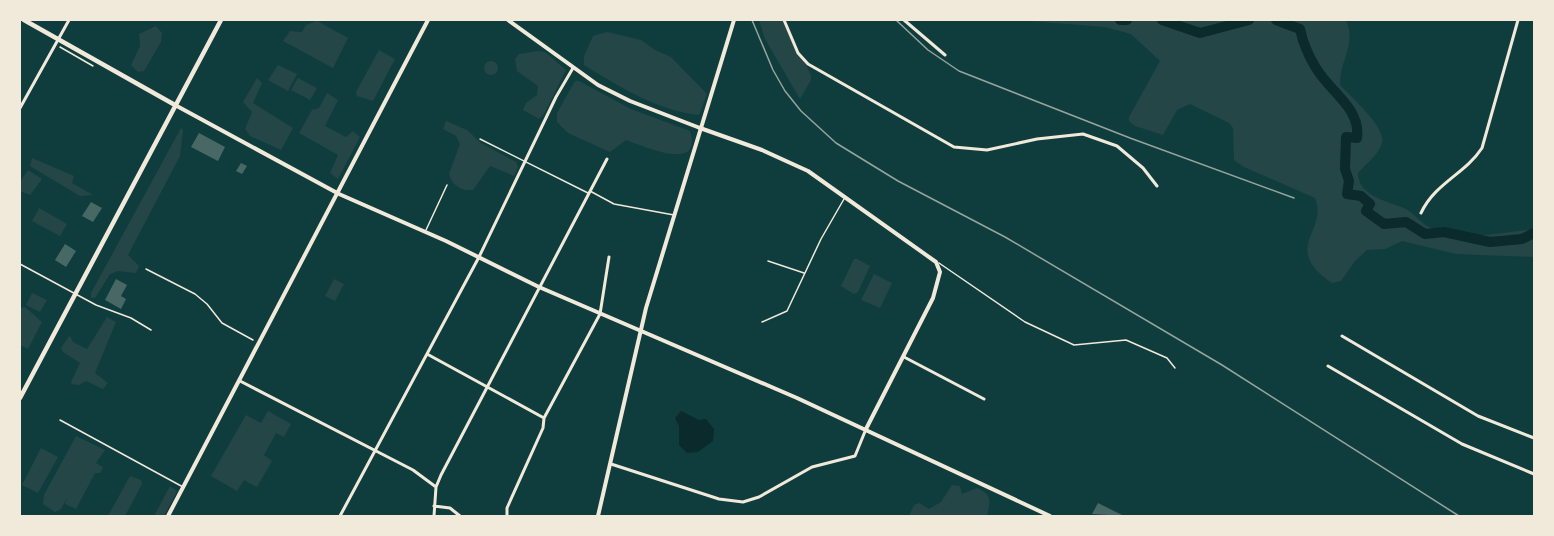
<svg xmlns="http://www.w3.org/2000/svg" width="1554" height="536" viewBox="0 0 1554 536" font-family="Ubuntu,sans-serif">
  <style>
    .green { fill: #244646 }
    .water { fill: #0a2a2b }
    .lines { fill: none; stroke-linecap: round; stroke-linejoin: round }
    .river { stroke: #0a2a2b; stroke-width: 10 }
    .building { fill: #486865 }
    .path { stroke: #f1e9da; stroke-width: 1.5 }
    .service { stroke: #f1e9da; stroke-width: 1.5 }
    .minor { stroke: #f1e9da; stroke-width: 3 }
    .tertiary { stroke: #f1e9da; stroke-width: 4 }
    .secondary { stroke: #f1e9da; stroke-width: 4 }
    .primary { stroke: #f1e9da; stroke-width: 4.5 }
    .rail { stroke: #97a49c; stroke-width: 1.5 }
  </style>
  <rect width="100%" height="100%" fill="#0f3d3e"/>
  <!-- green -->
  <path class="green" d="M759 20H783L811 75V80L800 99 765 39Z
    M1017 20H1346C1357 44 1339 62 1340 85 1350 96 1387 128 1382 143 1379 154 1366 164 1358 173 1358 197 1389 201 1406 209 1413 213 1418 219 1424 224 1435 232 1461 235 1474 235 1494 236 1514 230 1534 230V257L1456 254 1402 241 1385 249 1367 250 1355 261 1341 281 1332 283C1280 248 1329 231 1315 198L1244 167 1234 160 1233 128 1229 123 1190 104 1177 110 1163 135 1135 126 1129 121V117L1160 61 1131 34 1105 27Z
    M317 21 348 38 333 68 283 41 290 31 302 32 306 25Z
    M156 26 162 33 161 42 144 71 138 72 131 65 140 46 139 34Z
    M607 32 641 40 655 50 671 57 707 94 699 115C658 111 618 86 584 65V56L593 36Z
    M379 50 395 59 373 101 357 96 356 92Z
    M537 51 545 52 566 70 544 114 539 119 523 110 526 103 537 95 538 86 517 71 515 59 519 54Z
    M484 68a7 7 0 1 1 14 0a7 7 0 1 1-14 0Z
    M278 65 297 74 288 91 268 80Z
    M257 78 262 83 253 103 293 128 281 150 250 136 245 129 252 112 243 102Z
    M298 78 317 88 310 100 291 90Z
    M575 81H579L631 109 690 131C704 174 641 145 626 140L610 152 568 133 557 122V113Z
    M327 93 338 100 325 126 346 137 353 131 360 137 338 179 330 173 338 155 299 133 312 110 319 108Z
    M446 121 467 130 481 143 516 162 518 167 514 176 490 166 473 190C462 191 452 186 449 174L460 144 456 136 443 129Z
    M181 128 183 130 180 156 128 255 139 266 136 273 118 271 110 274 95 298H91V293Z
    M32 158 74 176 72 183 93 195 80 196 30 166Z
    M28 170 42 179 30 195 20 191V182Z
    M39 208 67 224 60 236 32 221Z
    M854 259H857L870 266 858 292 854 294 841 286Z
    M874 274 892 283 880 308 861 300Z
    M334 279 344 284 335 301 325 296Z
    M32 293 47 300 40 312 26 305Z
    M25 307 42 322 28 349 20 345V308Z
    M107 317 116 322 95 373 108 383 103 389 86 381 79 385 72 384 71 382 80 363 63 352 61 348 70 335 73 342 87 349Z
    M268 411 291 424 284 437 276 433 264 455 272 461 257 487 244 480 237 491 211 476 246 415 261 423Z
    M76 436 105 450 96 463 103 467 100 473H95L76 509 65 504 67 498 61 509 55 512 43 504 44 495Z
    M41 448 58 457 38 493 22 485Z
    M130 476 141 480 142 484 125 516H108Z
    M952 485 960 486 962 494 977 488C993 495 990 501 987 516H909L914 505 919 503 929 509 941 502Z
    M170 486 177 491 164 516H154Z"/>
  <!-- water -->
  <path class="water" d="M681 411 699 420 706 419 714 429 713 441 698 452 687 453 679 445V426L675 418Z"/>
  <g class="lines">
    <!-- river -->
    <path class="river" d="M1120 20H1127
      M1162 20 1200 33 1249 20
      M1276 20 1300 29C1303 43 1309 57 1316 68 1330 92 1361 108 1357 138L1346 137 1345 169 1349 181 1347 194 1361 196 1370 204 1366 211 1384 224 1406 222 1425 234 1444 232 1490 242 1522 239 1534 233"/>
  </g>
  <!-- building -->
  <path class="building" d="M199 133 225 147 218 161 191 147Z
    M241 163 247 166 242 174 236 171Z
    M91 202 102 208 93 222 82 216Z
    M65 244 76 251 66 267 55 260Z
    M116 279 127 285 121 296 126 299 121 309 105 300Z
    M1098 503 1124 516 1092 514Z"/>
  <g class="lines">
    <!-- path -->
    <path class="path" d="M60 47 93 66"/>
    <!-- service -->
    <path class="service" d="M480 139 588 193
      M590 191 614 204 674 215
      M426 230 447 185
      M768 261 804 273
      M939 263 1025 322 1074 345 1126 340 1167 358 1175 368
      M20 264 96 305 131 318 151 330
      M146 269 195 294 207 304 222 323 253 340
      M762 322 787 311 821 239 844 199
      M60 420 183 487"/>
    <!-- minor -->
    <path class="minor" d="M784 20 798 53 808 64 954 147 987 150 1037 139 1083 134 1117 146 1143 168 1157 186
      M904 20 945 55
      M20 108 69 20
      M1421 213C1435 183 1465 174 1482 148L1518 20
      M1342 336 1478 416 1534 438
      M427 354 544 418
      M904 357 984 399
      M1328 366 1462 444 1534 474
      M240 381 413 470 436 487
      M611 464 719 499 743 502 759 497 812 467 855 456 866 429
      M434 506 450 508 460 516
      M340 516 479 257 556 97 573 68
      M434 516 436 487 441 475 607 159
      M507 516V508L543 428 544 418 600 314 609 257"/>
    <!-- tertiary -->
    <path class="tertiary" d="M700 128 762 150 808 171 936 262 940 272 933 298 866 429"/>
    <!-- secondary -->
    <path class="secondary" d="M508 20 598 85 630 101 700 128
      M175 105 339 194 446 241 539 287 797 398 1050 516
      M168 516 428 20
      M598 516 646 308 734 20"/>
    <!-- primary -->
    <path class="primary" d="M24 20 175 105
      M20 398 221 20"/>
    <!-- rail -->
    <path class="rail" d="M752 20 773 70 785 91 801 111 836 143 898 181 1005 237 1222 365 1459 516
      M896 20 928 50 959 71 1130 138 1294 198"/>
  </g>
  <!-- border -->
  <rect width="1554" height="536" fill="none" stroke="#f1e9da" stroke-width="42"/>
</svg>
